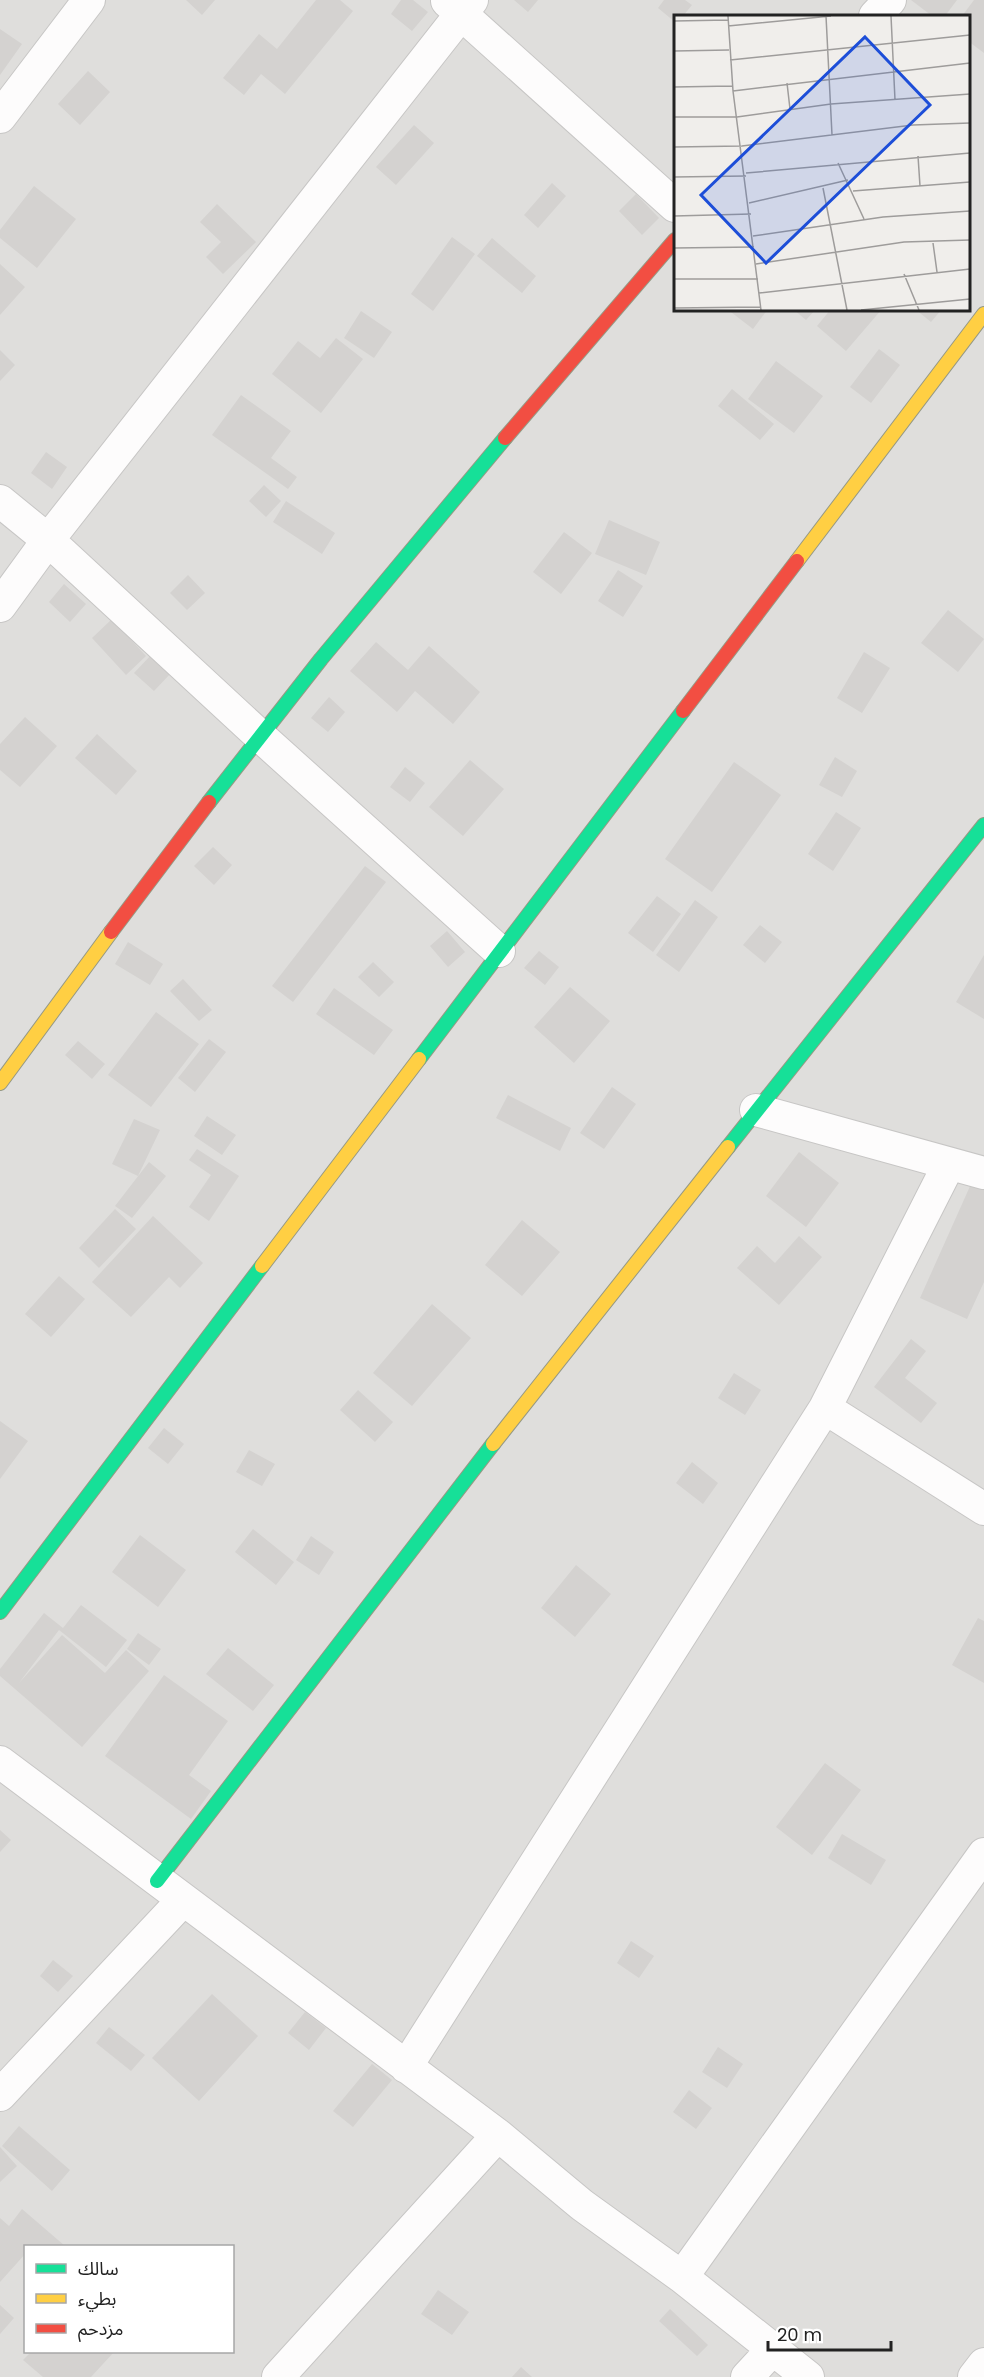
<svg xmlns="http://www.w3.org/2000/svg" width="984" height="2377" viewBox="0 0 984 2377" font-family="Poppins,'Noto Sans Arabic',sans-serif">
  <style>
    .residential { fill: #dfdedc; fill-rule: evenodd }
    .building { fill: #d4d2d0 }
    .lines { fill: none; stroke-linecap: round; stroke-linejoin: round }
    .street-casing { stroke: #c7c6c5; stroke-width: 34 }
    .fast-casing { stroke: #969984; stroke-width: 16 }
    .slow-casing { stroke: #969984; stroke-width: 16 }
    .jam-casing { stroke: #969984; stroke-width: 16 }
    .street { stroke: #fdfcfc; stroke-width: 32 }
    .fast { stroke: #16e098; stroke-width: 14 }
    .slow { stroke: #ffcf43; stroke-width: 14 }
    .jam { stroke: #f24e42; stroke-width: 14 }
    .inset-road { fill: none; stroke: #9e9c9b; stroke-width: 1.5 }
    .view { fill: #1d4ed8; fill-opacity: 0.15; stroke: #1d4ed8; stroke-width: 3 }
    .inset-edge { fill: none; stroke: #222; stroke-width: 3 }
  </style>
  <rect width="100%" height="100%" fill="#f0eeeb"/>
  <!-- residential -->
  <path class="residential" d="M0 0H984V2377H0ZM675 16H968V309H675ZM26 2246H232V2352H26Z"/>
  <!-- building -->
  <path class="building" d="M186 0H215L202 15Z
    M316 0H340L353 11 285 94 261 74 244 95 223 78 259 34 277 49Z
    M401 0H413L428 12 412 31 391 14Z
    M514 0H538L528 12Z
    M664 0H685L692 5 683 16H675V22L658 8Z
    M911 0H957L945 16H932Z
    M974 0H984V53L968 41V16H962Z
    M0 29 22 44 0 75Z
    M88 71 110 92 80 125 58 104Z
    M414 125 434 143 396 185 376 167Z
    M552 183 566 196 538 228 524 215Z
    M34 186 76 219 37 268 0 238V230Z
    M636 194 659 218 642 235 619 211Z
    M217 204 256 242 223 274 206 257 221 242 200 222Z
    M452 237 475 254 433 311 411 294Z
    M492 238 536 276 522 293 477 256Z
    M0 264 25 287 0 315Z
    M727 309H768L753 329Z
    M793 309H816L806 320Z
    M831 309H882L846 351 817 326Z
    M915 309H942L931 322Z
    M361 311 392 332 374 358 344 338Z
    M336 338 363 359 321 413 272 374 298 341 320 358Z
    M879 349 900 365 871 403 850 387Z
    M0 350 15 365 0 381Z
    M776 361 823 396 794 433 748 399Z
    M732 389 774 424 760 440 718 406Z
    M241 395 291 431 271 458 297 477 288 489 212 435Z
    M46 452 67 467 52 489 31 473Z
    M264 485 281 501 266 517 249 501Z
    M286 501 335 533 322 554 273 522Z
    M609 520 660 542 646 575 595 554Z
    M564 532 592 553 561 594 533 572Z
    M618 570 643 586 623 617 598 601Z
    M188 575 205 593 187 610 170 593Z
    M64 584 86 604 70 622 49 602Z
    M948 610 984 639 958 672 921 643Z
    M112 619 146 656 126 675 92 638Z
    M376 642 408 670 429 646 480 692 453 724 415 691 397 712 350 671Z
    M864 652 890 668 862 713 837 698Z
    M152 654 172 672 154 691 134 673Z
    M329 697 345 712 328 732 311 718Z
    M25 717 57 746 20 787 0 770V744Z
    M97 734 137 771 116 795 75 758Z
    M835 757 857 771 842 797 819 785Z
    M470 760 504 789 463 836 429 807Z
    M734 762 781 795 712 892 665 859Z
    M405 767 425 783 410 802 390 787Z
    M836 812 861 828 833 871 808 854Z
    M213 847 232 865 214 885 194 866Z
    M365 866 386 882 293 1002 272 986Z
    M657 896 681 914 653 952 628 933Z
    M695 900 718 917 679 972 656 955Z
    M760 925 782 942 765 963 743 945Z
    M447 931 465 952 448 967 430 946Z
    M128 942 163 964 150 985 115 964Z
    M539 951 559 967 545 985 524 968Z
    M984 955V1019L956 1002Z
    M373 962 394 982 379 997 358 977Z
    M183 979 212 1010 199 1021 170 991Z
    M570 987 610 1021 574 1063 534 1027Z
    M334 988 393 1030 374 1055 316 1014Z
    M156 1012 199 1044 151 1107 108 1075Z
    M209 1039 226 1052 195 1092 178 1078Z
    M78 1041 105 1064 92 1079 65 1055Z
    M612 1087 636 1104 604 1149 580 1133Z
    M508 1095 571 1128 560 1151 496 1118Z
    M207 1116 236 1135 222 1155 194 1136Z
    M134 1119 160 1130 138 1176 112 1164Z
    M197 1149 239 1176 209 1221 189 1207 211 1175 189 1160Z
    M799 1152 839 1183 806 1227 766 1196Z
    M149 1162 166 1176 132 1218 115 1206Z
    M971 1184 984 1190V1282L967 1319 920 1298Z
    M115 1209 136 1229 99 1268 79 1248Z
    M153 1216 203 1263 180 1288 169 1277 131 1317 92 1282Z
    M522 1220 560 1252 522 1296 485 1265Z
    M799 1236 822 1257 779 1305 737 1268 757 1246 775 1263Z
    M59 1276 85 1299 51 1337 25 1314Z
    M432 1304 471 1338 412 1406 373 1373Z
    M911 1339 926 1351 905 1378 937 1403 921 1423 874 1387Z
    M734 1373 761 1390 745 1415 718 1398Z
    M358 1390 393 1422 375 1442 340 1410Z
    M0 1421 28 1441 0 1479Z
    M164 1428 184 1444 168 1464 148 1448Z
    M249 1450 275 1464 262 1486 236 1472Z
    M692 1462 718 1483 703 1504 676 1483Z
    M253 1529 294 1562 276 1585 235 1552Z
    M140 1535 186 1570 158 1607 112 1572Z
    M311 1536 334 1552 319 1575 296 1560Z
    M576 1565 611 1594 575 1637 541 1608Z
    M81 1605 127 1640 106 1667 59 1630 19 1683 62 1635 105 1673 126 1650 149 1671 82 1747 0 1676V1669L44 1613 63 1628Z
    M978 1618 984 1621V1683L952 1665Z
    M138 1633 161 1649 149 1665 127 1649Z
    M228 1648 274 1685 253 1711 206 1674Z
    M164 1675 228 1721 189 1775 211 1791 191 1819 105 1756Z
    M825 1763 861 1790 812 1855 776 1827Z
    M0 1830 11 1840 0 1852Z
    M842 1834 886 1860 871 1885 828 1858Z
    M631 1941 654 1956 639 1978 617 1963Z
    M53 1960 73 1976 58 1992 40 1976Z
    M212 1994 258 2036 199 2101 152 2058Z
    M305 2012 326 2028 309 2050 288 2033Z
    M109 2027 145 2055 131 2071 96 2043Z
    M718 2047 743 2064 727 2088 702 2072Z
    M372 2064 392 2080 353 2127 333 2111Z
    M689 2090 712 2108 696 2129 673 2112Z
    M19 2126 70 2170 52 2191 2 2146Z
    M0 2147 17 2166 0 2182Z
    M22 2209 65 2246H26V2253L0 2282V2218L9 2226Z
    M438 2290 469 2312 452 2335 421 2314Z
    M0 2305 14 2318 0 2334Z
    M670 2309 708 2345 697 2356 659 2321Z
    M31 2352H114L91 2377H43L23 2360Z
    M521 2367 532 2377H512Z"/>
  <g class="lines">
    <defs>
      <path id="street" d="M447 1 675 206
        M875 16 890 0
        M0 117 89 0
        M0 501 48 540 260 736 499 951
        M0 606 48 540 472 0
        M756 1110 984 1173
        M825 1408 984 1509
        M0 1762 498 2135 582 2205 682 2277 808 2377
        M406 2067 825 1408 949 1164
        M0 2095 183 1900
        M682 2277 984 1854
        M278 2377 498 2135
        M747 2377 772 2350
        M974 2377 984 2364"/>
      <path id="fast" d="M209 802 321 659 505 438
        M419 1059 683 711
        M728 1147 984 825
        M0 1612 262 1266
        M157 1881 493 1444"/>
      <path id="slow" d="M797 561 984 314
        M0 1083 111 932
        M262 1266 419 1059
        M493 1444 728 1147"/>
      <path id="jam" d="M505 438 675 240
        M683 711 797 561
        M111 932 209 802"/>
    </defs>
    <!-- street casing -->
    <use href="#street" class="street-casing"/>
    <!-- fast casing -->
    <use href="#fast" class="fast-casing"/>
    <!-- slow casing -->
    <use href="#slow" class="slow-casing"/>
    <!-- jam casing -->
    <use href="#jam" class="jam-casing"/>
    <!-- street -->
    <use href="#street" class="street"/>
    <!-- fast -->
    <use href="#fast" class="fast"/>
    <!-- slow -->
    <use href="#slow" class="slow"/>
    <!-- jam -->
    <use href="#jam" class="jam"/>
  </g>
  <!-- overview -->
  <g transform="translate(674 15)">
    <rect width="296" height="296" fill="#f0eeeb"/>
    <path class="inset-road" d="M54 1 59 76 87 295M152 1 158 120M217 1 221 85M0 6 54 5M54 11 157 1M0 36 55 35M56 45 296 20M113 68 116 94M0 72 58 71M59 76 296 48M0 102H63L157 89 296 79M0 132 68 131 239 110 296 108M244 141 246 171M164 148 190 204M72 158 296 138M0 162 72 161M149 173 173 295M179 176 296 167M75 188 174 165M0 201 77 199M79 221 209 202 296 196M259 228 263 257M0 233 80 232M82 249 230 227 296 225M230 259 245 295M0 264H84M85 278 296 254M0 293 86 292M187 295 296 284"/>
    <path class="view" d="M191 22 256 90 92 248 27 180Z"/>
    <rect width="296" height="296" class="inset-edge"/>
  </g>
  <!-- legend -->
  <rect x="24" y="2245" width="210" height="108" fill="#ffffff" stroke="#a7a7a7" stroke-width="1.5"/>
  <rect x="36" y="2264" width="30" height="9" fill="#16e098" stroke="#a7a7a7" stroke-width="1.5"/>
  <text x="78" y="2275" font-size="18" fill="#222222">سالك</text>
  <rect x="36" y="2294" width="30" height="9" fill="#ffcf43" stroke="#a7a7a7" stroke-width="1.5"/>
  <text x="78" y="2305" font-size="18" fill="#222222">بطيء</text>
  <rect x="36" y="2324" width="30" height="9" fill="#f24e42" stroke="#a7a7a7" stroke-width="1.5"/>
  <text x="78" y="2335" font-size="18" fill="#222222">مزدحم</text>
  <!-- scale -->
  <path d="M768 2341v9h123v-9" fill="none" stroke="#222222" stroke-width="3"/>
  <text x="777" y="2341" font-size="18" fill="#222222" stroke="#ffffff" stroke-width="4.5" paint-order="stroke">20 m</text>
</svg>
